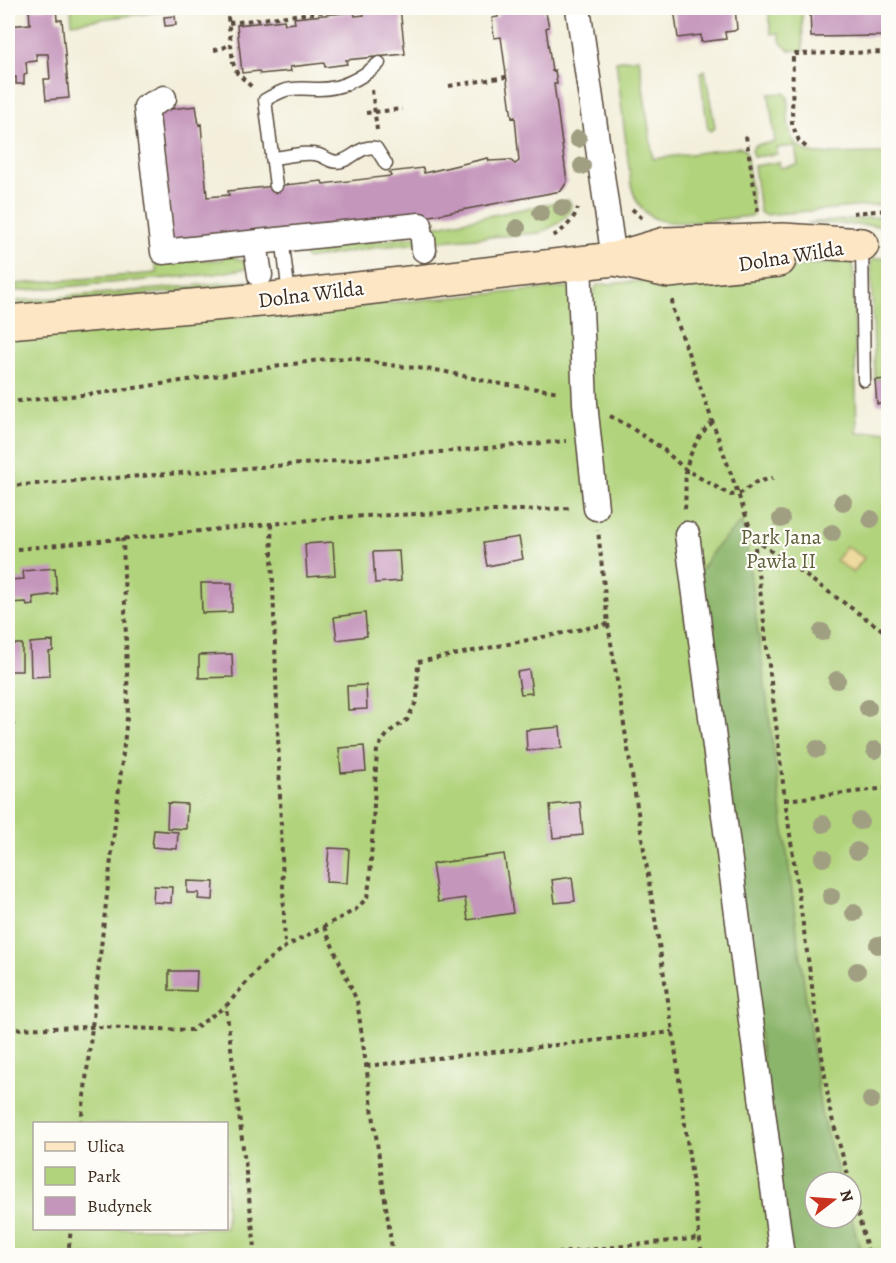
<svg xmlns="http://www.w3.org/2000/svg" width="896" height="1263" viewBox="0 0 896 1263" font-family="Alegreya,serif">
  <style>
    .green { fill: #b1d37c; stroke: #767e4d; stroke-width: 1.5; fill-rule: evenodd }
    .forest { fill: #8cb56c; stroke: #647045; stroke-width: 1.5 }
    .sand { fill: #eeda9e; stroke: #94825e; stroke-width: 1.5 }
    .building { fill: #c596bc }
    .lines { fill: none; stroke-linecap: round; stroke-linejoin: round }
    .lane-casing { stroke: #57483a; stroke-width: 15 }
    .street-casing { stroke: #57483a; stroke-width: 27 }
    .secondary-casing { stroke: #57483a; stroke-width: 36 }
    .path { stroke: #57483a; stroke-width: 4; stroke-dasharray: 4.5 4.5; stroke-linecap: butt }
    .lane { stroke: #fff; stroke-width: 12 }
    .street { stroke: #fff; stroke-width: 24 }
    .secondary { stroke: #fce6c4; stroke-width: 33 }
    .tree { fill: #a19f82 }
    .labels { text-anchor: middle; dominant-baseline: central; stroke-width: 4.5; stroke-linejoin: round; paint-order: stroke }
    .street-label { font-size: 21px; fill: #3b2a1e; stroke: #fdfcf7 }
    .park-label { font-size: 21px; fill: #5e5d3a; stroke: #fdfcf7 }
  </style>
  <rect width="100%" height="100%" fill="#fdfcf7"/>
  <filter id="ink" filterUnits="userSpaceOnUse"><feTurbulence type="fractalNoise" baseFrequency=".0167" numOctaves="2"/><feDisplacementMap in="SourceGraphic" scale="12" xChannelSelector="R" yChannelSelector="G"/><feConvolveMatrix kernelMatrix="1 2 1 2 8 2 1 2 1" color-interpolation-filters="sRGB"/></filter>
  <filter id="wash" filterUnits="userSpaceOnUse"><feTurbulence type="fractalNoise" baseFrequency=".008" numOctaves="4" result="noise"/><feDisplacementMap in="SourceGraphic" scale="24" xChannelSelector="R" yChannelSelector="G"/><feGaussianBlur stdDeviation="1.35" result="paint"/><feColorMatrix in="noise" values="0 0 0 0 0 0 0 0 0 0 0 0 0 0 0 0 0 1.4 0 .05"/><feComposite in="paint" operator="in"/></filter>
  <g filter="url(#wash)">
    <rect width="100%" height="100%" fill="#f3efdb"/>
    <!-- green -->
    <path class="green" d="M71 8H188L72 23Z
      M768 8H802L803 51 789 50 781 43 779 33 771 34Z
      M639 58 653 159 740 147 746 151 754 212 751 216C735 218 720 220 704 221 668 225 640 225 631 184L616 61Z
      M705 70 715 128 710 131 708 129 700 73Z
      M784 93 788 97C788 123 784 147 816 154L888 153V204L764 215 760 212 754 166 779 162 780 168 798 165 795 146 777 148V154L753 157 752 150 755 145 775 142 769 94Z
      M568 200 571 204 569 213 559 223 540 233 428 242 427 228Z
      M888 216V226L807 223Z
      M419 236 420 243 379 247 307 259 302 250Z
      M229 250C236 261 241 261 253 261L254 267 215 274 16 291 15 284 157 273 155 260H217L223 259Z
      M888 258V379L875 380 871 259Z
      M853 261 857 433 888 431V1255L8 1256V336L569 287 591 297 597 285ZM34 1124H226V1228H34ZM815 1182H851V1218H815Z
      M260 280 253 285 18 306 17 301Z"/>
    <!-- forest -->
    <path class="forest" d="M741 522 745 533 821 1113 841 1182H815V1218H851V1216L862 1255H789L697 576 715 548Z"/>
    <!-- sand -->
    <path class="sand" d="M846 546 864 558 853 573 836 560Z"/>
    <g id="blocks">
      <!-- building -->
      <path class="building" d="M56 8 57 20H62L69 98 46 100 44 79H50L48 54H36L37 61 26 62 27 74 24 75V84H16V77H8V26L30 24 29 9Z
        M390 8H400L405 54 346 60 347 64 325 67 324 63 290 67 291 71 260 74 259 71 242 73 237 25 284 20 285 24 295 23 294 18 354 12 355 16 364 15 363 11Z
        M497 8H543L544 13H546L549 27 546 28 552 71 555 70 557 84H554L567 182 561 191 430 216 170 247 154 111 196 106 199 125 201 124 207 197 229 195 228 191 322 181 323 184 391 176 389 172 423 168 424 173 488 158 489 161 510 160 515 164 519 161 515 117 512 118 501 37 494 38 492 18 498 17Z
        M674 8H735L737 29 734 31 725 32 726 39 701 42V35L678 38Z
        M810 8H884L885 36 811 37Z
        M175 16 176 25 165 26 164 17Z
        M888 379V403L877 404 875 380Z
        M519 537 523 559 487 566 483 543Z
        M333 542 335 575 307 577 305 544Z
        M399 551 401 581 375 583 373 552Z
        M55 568 57 594 33 597 34 605 27 606 26 602 8 603V580L24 579 23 571Z
        M201 583H232V612L202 613Z
        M365 613 367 636 337 640 334 617Z
        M53 641V651L49 652 50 676 31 677 30 643Z
        M8 644H22V671H8Z
        M232 654 233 677 199 678V655Z
        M529 670 532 693 521 694 517 672Z
        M366 685 367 709 348 710 347 686Z
        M8 723H14V754H8Z
        M560 727 562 748 527 751 526 730Z
        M364 746 366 771 341 773 339 748Z
        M580 802 583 835 553 838 550 805Z
        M168 803 187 804 186 829 167 828Z
        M154 830 178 832 177 849 152 847Z
        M329 848 349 849 347 883 326 882Z
        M504 854 513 913 468 920 465 898 438 902 432 864Z
        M572 877 575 901 555 903 552 880Z
        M187 881 214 882 213 900 198 899 199 893H187Z
        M154 886 172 887 171 903 153 902Z
        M169 971H197L196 991 169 990Z"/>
    </g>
  </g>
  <g filter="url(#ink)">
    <use href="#blocks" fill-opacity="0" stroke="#57483a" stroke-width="1.5"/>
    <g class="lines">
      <defs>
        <path id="lane" d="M272 158C286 157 306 151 319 155 327 158 333 164 342 161 355 157 361 145 376 148L386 164
          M276 186 265 100C272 96 279 92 286 90 298 87 308 89 319 89 342 89 363 77 379 63
          M282 236 289 296
          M862 246 864 380"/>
        <path id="street" d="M578 8 614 259
          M164 98 146 107 163 252 420 225
          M423 239 424 250
          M257 256 260 275
          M579 263 585 403 596 508
          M687 534 782 1256"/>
        <path id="secondary" d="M619 260 668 271 779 260
          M8 322 272 299 614 259 665 244 783 240 862 245"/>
      </defs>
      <!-- lane casing -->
      <use href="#lane" class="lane-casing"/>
      <!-- street casing -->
      <use href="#street" class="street-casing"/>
      <!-- secondary casing -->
      <use href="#secondary" class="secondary-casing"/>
      <!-- path -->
      <path class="path" d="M227 8 233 63 237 73 254 89
        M456 8 458 9 459 8
        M229 23 352 8
        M214 50 223 48 230 44
        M449 86 506 77
        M372 90 377 130
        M366 113 402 109
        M746 136 758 212
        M806 147 799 141 792 124 793 54 888 52
        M632 209 644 220
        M853 213 888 210
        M553 236C565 229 573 221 578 208
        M672 300 673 310 754 539 785 800 830 1111 850 1182
        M8 402 102 393 326 359 353 358 389 365 442 371 494 383 560 392
        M610 416 627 425 663 449 686 470 731 495 739 494 757 482 773 478
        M8 486 314 463 566 441
        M685 509C686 497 685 484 686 471 688 456 700 431 713 422
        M271 524 285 947
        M754 539 888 634
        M8 550 342 517 572 508
        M608 624 673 1032 702 1256
        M785 800 888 788
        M324 927 357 1001 393 1256
        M8 1029 92 1027 192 1030 226 1006
        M366 1066 673 1032
        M81 1124 128 709 123 538
        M851 1187 869 1256
        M68 1256 71 1228
        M256 1256 226 1006 261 966 285 947 355 910 367 898 370 879 377 749 389 732 407 720 417 700 418 662 608 624 598 530
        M530 1256 700 1238"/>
      <!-- lane -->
      <use href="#lane" class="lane"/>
      <!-- street -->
      <use href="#street" class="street"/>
      <!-- secondary -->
      <use href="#secondary" class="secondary"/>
    </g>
    <!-- trees -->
    <g class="tree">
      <circle cx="578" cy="139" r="9"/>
      <circle cx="582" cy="166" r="9"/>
      <circle cx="562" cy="208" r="9"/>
      <circle cx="541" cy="213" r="9"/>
      <circle cx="517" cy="228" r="9"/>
      <circle cx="843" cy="502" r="9"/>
      <circle cx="781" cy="519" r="9"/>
      <circle cx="871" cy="519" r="9"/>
      <circle cx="832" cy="533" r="9"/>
      <circle cx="822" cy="632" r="9"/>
      <circle cx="837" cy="680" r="9"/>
      <circle cx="868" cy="708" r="9"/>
      <circle cx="817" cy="749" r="9"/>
      <circle cx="875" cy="750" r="9"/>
      <circle cx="860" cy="821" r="9"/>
      <circle cx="823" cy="824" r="9"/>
      <circle cx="857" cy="851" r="9"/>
      <circle cx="823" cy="858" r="9"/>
      <circle cx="831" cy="896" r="9"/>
      <circle cx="854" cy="913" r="9"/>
      <circle cx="878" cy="945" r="9"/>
      <circle cx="857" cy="971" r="9"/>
      <circle cx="871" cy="1100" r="9"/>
    </g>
  </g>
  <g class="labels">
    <!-- street labels -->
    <g class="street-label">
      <text transform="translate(791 256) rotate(-9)">Dolna Wilda</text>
      <text transform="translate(311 294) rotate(-7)">Dolna Wilda</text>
    </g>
    <!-- park labels -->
    <g class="park-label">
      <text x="781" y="537">Park Jana<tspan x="781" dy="24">Pawła II</tspan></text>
    </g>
  </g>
  <!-- margin -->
  <rect width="896" height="1263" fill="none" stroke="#fdfcf7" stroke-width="30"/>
  <!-- legend -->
  <rect x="33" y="1122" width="195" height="108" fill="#fdfcf7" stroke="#afa8a0" stroke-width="1.5"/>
  <rect x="45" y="1142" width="30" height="9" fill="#fce6c4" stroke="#afa8a0" stroke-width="1.5"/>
  <text x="87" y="1152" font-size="18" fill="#3b2a1e">Ulica</text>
  <rect x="45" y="1167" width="30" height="18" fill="#b1d37c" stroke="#afa8a0" stroke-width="1.5"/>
  <text x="87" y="1182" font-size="18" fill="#3b2a1e">Park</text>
  <rect x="45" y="1197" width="30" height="18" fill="#c596bc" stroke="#afa8a0" stroke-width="1.5"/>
  <text x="87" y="1212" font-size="18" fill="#3b2a1e">Budynek</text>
  <!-- north arrow -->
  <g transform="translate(833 1200) rotate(73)"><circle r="28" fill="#fdfcf7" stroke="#afa8a0" stroke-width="1.5"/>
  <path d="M0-4.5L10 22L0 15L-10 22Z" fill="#c8321e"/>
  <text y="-9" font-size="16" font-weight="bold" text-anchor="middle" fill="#3b2a1e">N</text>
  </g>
</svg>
